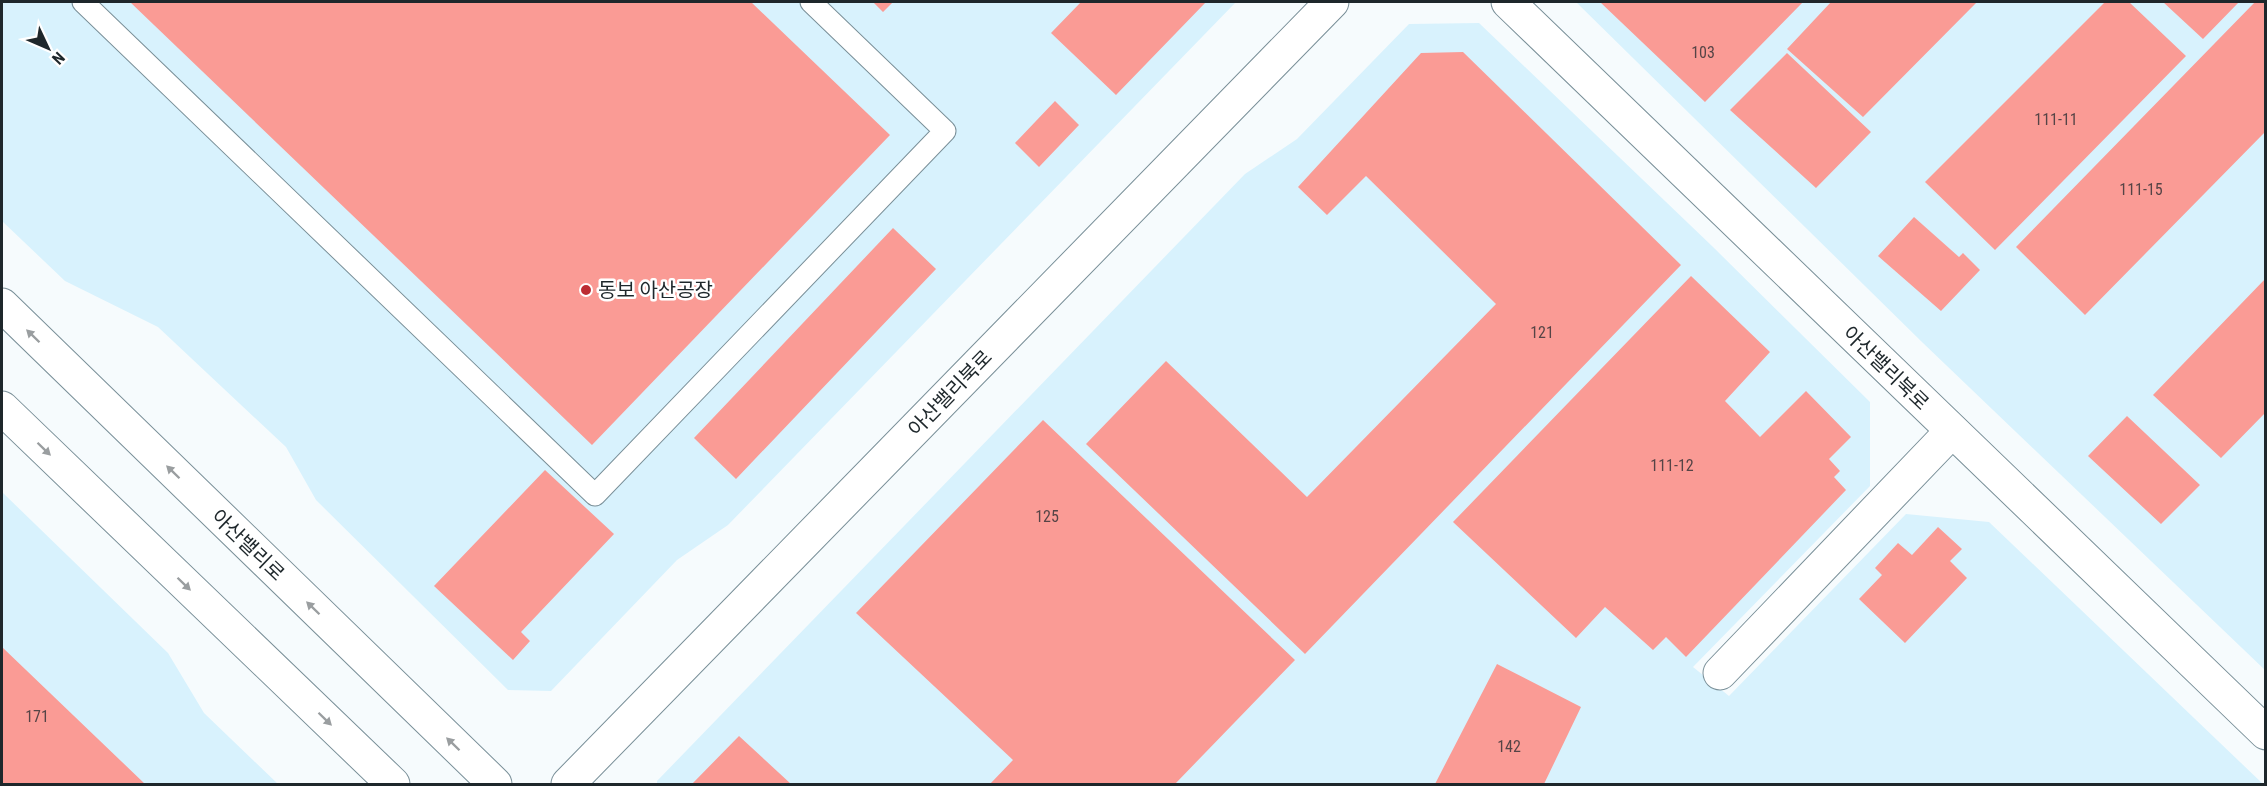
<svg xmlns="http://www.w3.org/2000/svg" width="2267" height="786" viewBox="0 0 2267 786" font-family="'Roboto Condensed','Noto Sans KR',sans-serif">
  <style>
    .built { fill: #d8f2fd }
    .building { fill: #fa9b95 }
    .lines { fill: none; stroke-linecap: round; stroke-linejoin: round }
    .lane-casing { stroke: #798f98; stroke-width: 23 }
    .street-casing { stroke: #798f98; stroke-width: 35 }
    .secondary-casing { stroke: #798f98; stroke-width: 35 }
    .lane { stroke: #fff; stroke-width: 21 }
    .street { stroke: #fff; stroke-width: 33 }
    .secondary { stroke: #fff; stroke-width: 33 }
    .oneway { fill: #9a9ea0 }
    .poi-dot { fill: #bc2c32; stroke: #fff; stroke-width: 2 }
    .labels { text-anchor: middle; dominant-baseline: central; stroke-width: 5; stroke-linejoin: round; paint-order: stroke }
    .number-label { font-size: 16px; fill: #554446 }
    .poi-label { font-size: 20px; fill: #1e272b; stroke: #fff; text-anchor: start }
    .street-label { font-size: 20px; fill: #1e272b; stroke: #fff }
  </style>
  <rect width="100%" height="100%" fill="#f6fbfd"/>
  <!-- built -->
  <path class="built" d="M2 2H1236L728 525 677 560 551 691 508 690 316 500 286 447 158 327 65 281 2 221Z
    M1576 2H2265V670L1923 343Z
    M1479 23 1712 246 1870 402V486L1693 667 1729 696 1906 514 1989 522 2263 784H657V781L1245 174 1297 139 1409 24Z
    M2 492 168 653 204 713 278 784H2Z"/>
  <!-- building -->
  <path class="building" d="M130 2H751L890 135 592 445Z
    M873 2H893L883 12Z
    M1081 2H1206L1116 95 1051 33Z
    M1600 2H1803L1705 102Z
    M1831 2H1977L1863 117 1787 49Z
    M2105 2H2129L2186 56 1995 250 1925 182Z
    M2163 2H2239L2203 39Z
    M2255 2H2266V131L2085 315 2016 247Z
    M1463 52 1681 265 1305 654 1086 444 1166 361 1307 497 1496 304 1366 176 1327 215 1298 187 1421 53Z
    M1787 53 1871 132 1816 188 1730 110Z
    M1055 101 1079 125 1039 167 1015 143Z
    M1914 217 1959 257 1963 253 1980 270 1941 311 1878 256Z
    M893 228 936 269 736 479 694 438Z
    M1691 276 1770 352 1725 401 1760 437 1806 391 1851 437 1829 459 1840 471 1834 477 1846 490 1686 657 1666 637 1653 650 1605 607 1576 638 1453 522Z
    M2266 278V412L2221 458 2153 395Z
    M2127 416 2200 485 2161 524 2088 456Z
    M1043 420 1295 660 1175 784H990L1013 760 856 613Z
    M545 470 614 534 521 632 530 641 513 660 434 586Z
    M1938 527 1962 549 1950 561 1967 578 1905 643 1859 599 1882 575 1875 568 1898 543 1912 555Z
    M2 647 145 784H2Z
    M1497 664 1581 707 1544 784H1435Z
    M739 736 791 784H692Z"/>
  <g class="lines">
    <defs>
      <path id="lane" d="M83 2 595 495 945 131 811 2"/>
      <path id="street" d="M1720 673 1952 431"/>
      <path id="secondary" d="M1508 2 2266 733
        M2 305 495 784
        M2 408 393 784
        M568 784 1332 2"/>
    </defs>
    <!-- lane casing -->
    <use href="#lane" class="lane-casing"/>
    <!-- street casing -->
    <use href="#street" class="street-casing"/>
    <!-- secondary casing -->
    <use href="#secondary" class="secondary-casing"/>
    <!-- lane -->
    <use href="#lane" class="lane"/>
    <!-- street -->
    <use href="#street" class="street"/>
    <!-- secondary -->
    <use href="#secondary" class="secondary"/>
  </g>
  <!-- one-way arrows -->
  <defs><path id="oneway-solid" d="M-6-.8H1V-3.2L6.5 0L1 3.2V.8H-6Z" transform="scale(1.5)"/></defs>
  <g class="oneway">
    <use href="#oneway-solid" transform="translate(33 336) rotate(-136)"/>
    <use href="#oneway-solid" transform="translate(44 449) rotate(44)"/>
    <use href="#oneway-solid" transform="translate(173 472) rotate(-136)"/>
    <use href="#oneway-solid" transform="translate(184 584) rotate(44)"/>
    <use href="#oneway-solid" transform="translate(313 608) rotate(-136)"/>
    <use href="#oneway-solid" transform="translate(325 719) rotate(44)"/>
    <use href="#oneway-solid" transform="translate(453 744) rotate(-136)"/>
  </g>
  <!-- markers -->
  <circle class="poi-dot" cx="586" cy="290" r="6"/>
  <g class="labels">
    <!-- number labels -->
    <g class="number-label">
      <text x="1703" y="52">103</text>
      <text x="2056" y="119">111-11</text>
      <text x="2141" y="189">111-15</text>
      <text x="1542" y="332">121</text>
      <text x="1672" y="465">111-12</text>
      <text x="1047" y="516">125</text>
      <text x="37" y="716">171</text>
      <text x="1509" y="746">142</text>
    </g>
    <!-- poi labels -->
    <g class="poi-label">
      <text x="598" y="290">동보 아산공장</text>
    </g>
    <!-- street labels -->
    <g class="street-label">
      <text transform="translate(1886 368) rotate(44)">아산밸리북로</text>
      <text transform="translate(950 393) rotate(-46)">아산밸리북로</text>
      <text transform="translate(248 545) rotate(44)">아산밸리로</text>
    </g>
  </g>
  <!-- border -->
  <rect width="2267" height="786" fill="none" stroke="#1e272b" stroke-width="6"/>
  <!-- north arrow -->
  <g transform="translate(48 48) rotate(134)" stroke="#ffffff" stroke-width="4.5" paint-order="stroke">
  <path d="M0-4.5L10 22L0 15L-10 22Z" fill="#1e272b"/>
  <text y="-9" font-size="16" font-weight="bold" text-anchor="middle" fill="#1e272b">N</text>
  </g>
</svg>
